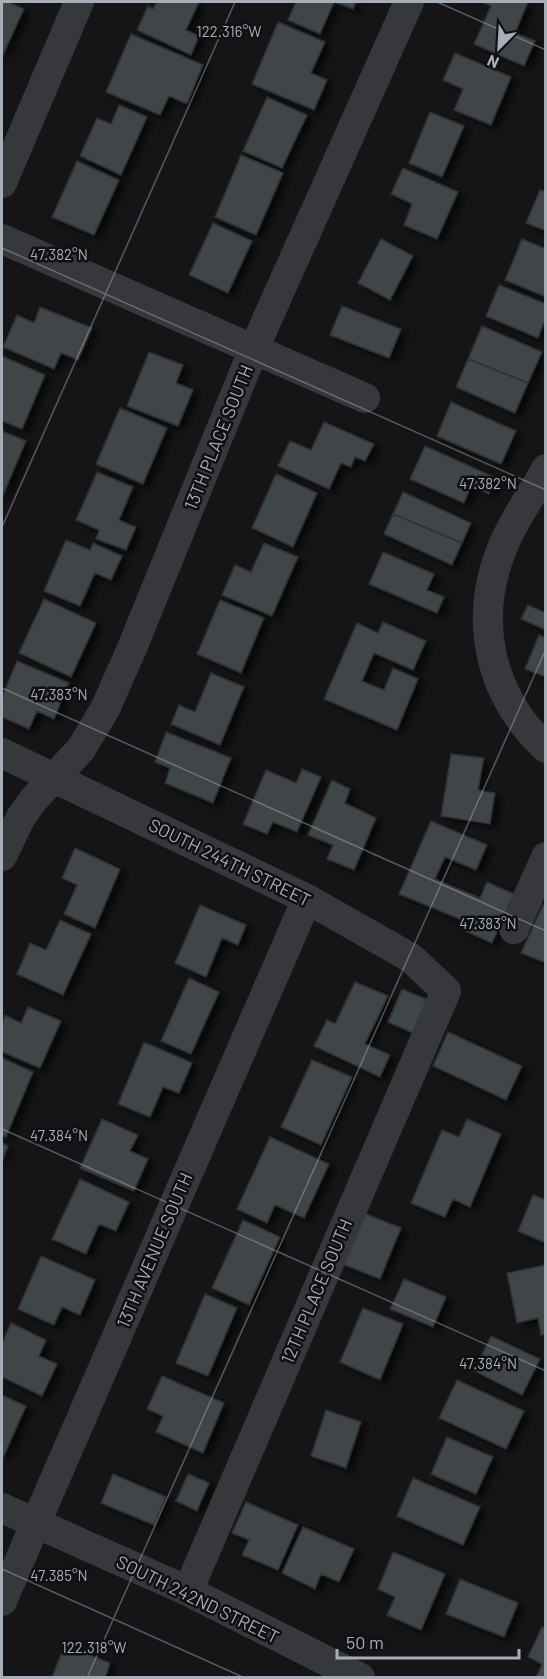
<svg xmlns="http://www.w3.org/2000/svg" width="547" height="1679" viewBox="0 0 547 1679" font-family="Barlow,sans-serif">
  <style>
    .building { fill: #414447; stroke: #2f3033; stroke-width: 1.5; filter: url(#shadow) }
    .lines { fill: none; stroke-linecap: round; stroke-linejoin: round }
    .minor { stroke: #36383c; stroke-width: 30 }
    .ticks { fill: none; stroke: #a7aeb7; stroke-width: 1.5; stroke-opacity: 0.45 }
    .labels { text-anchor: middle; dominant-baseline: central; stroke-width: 5; stroke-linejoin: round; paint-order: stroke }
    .street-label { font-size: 18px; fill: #a7aeb7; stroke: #101012 }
    .ticks-label { font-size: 15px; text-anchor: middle; fill: #a7aeb7; stroke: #101012; stroke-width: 5; stroke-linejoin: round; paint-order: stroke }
  </style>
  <defs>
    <filter id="shadow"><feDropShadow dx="6" dy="4" stdDeviation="3" flood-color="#0009"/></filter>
  </defs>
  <rect width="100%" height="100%" fill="#151517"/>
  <!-- building -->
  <path class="building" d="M2 2H8L24 9 2 57Z
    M157 2H199L186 30 199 36 191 55 137 30 148 6 153 9Z
    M296 2H334L320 34 288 20Z
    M335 2H356L353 9Z
    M482 2H528L515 33 535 41 524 66 474 44 491 6Z
    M278 22 325 42 311 73 327 80 314 110 252 84Z
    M131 34 203 65 187 104 169 96 160 115 106 92Z
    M455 53 511 77 491 125 454 110 463 89 443 80Z
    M267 97 307 115 282 168 243 151Z
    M119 105 147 117 121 175 80 156 97 118 111 124Z
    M430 112 464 126 442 177 409 163Z
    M241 155 283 173 256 235 215 217Z
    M77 161 119 180 94 235 52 217Z
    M403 168 458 192 437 239 404 225 412 204 391 194Z
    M540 190 546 192V231L526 223Z
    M213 223 252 241 228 293 189 275Z
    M381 239 413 256 390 300 358 283Z
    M522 239 546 249V297L505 280Z
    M499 285 546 304V323L544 322 538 338 486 316Z
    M342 306 401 329 389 358 330 335Z
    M40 307 92 328 78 360 61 353 54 369 3 347 17 315 34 323Z
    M482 326 542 352 528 383 468 359Z
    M149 352 183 365 176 383 193 390 178 426 127 406Z
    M2 356 45 375 22 429 2 421Z
    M468 359 528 383 515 413 456 387Z
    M451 402 516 431 501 464 437 436Z
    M120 408 167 428 143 484 96 464Z
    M324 422 374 444 365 461 355 457 351 467 341 463 329 489 278 466 290 441 311 450Z
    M2 431 26 441 3 495H2Z
    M425 446 496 478 489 494 471 486 464 503 410 479Z
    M97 472 133 487 119 520 136 527 126 550 96 539 99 530 76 520Z
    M276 474 317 493 293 547 252 528Z
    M403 492 471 523 462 543 393 514Z
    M393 514 462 543 452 565 384 534Z
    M66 540 90 550 93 543 122 556 111 580 95 573 80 606 44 591Z
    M264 543 298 557 272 616 222 595 235 565 251 572Z
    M383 552 434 574 427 590 444 597 437 613 369 584Z
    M44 599 96 623 71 677 19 653Z
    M220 600 264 618 241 673 197 654Z
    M528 605 546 613V630L521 619Z
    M383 622 426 641 413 670 374 653 362 681 384 690 393 668 418 679 397 730 324 699 357 623 378 633Z
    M539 635 546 638V677L525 669Z
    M17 661 69 683 54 719 37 711 29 729 2 717V697Z
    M211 673 244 687 220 745 171 724 179 705 195 712Z
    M166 732 231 758 213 803 165 783 170 768 155 762Z
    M451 754 484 758 478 790 495 793 490 824 441 816Z
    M302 769 321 777 297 832 273 822 267 834 243 824 266 770 296 783Z
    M332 780 350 789 345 803 376 818 354 870 327 859 333 845 308 835Z
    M431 821 487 845 476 870 445 857 435 879 480 898 487 882 514 894 492 943 465 931 469 923 399 894Z
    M75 848 120 869 95 928 64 914 77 885 62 878Z
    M200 905 246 925 238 945 222 938 206 977 175 963Z
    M543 905 546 906V963L521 953Z
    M60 920 91 934 63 995 17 974 30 943 46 950Z
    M189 978 219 992 191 1054 161 1041Z
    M355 982 388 996 365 1044 390 1055 380 1077 314 1046 327 1020 335 1024Z
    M402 989 430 1001 415 1034 388 1022Z
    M28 1007 61 1021 40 1068 2 1052V1024L5 1015 21 1023Z
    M448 1032 522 1066 506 1100 433 1066Z
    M144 1042 192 1063 179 1093 163 1087 150 1117 118 1104Z
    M2 1058 33 1072 6 1137 2 1135Z
    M312 1060 352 1077 321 1145 281 1127Z
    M102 1119 138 1135 130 1151 148 1159 134 1191 80 1168Z
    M467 1119 501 1134 470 1207 453 1199 445 1217 411 1203 442 1130 459 1137Z
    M270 1137 329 1164 304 1218 275 1205 267 1223 237 1209Z
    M2 1143 8 1146 2 1161Z
    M80 1179 129 1202 116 1231 99 1224 86 1254 52 1239Z
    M533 1195 546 1200V1243L518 1231Z
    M361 1212 401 1228 380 1279 340 1263Z
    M243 1220 280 1237 249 1305 212 1288Z
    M41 1256 95 1280 80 1315 62 1307 54 1325 18 1309Z
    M546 1265V1334L541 1335 538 1318 517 1323 507 1273Z
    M404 1279 446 1297 433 1327 390 1309Z
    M205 1294 237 1308 208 1376 176 1363Z
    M363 1308 403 1324 380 1380 340 1362Z
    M11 1323 46 1340 39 1356 57 1364 42 1396 2 1377V1343Z
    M491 1336 540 1359 522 1395 474 1371Z
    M162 1376 224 1403 203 1453 156 1432 163 1416 147 1409Z
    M457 1380 524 1411 506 1449 439 1418Z
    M2 1395 26 1406 2 1460Z
    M326 1410 361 1422 346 1468 311 1456Z
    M447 1437 493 1457 476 1494 431 1474Z
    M113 1474 166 1497 154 1525 101 1503Z
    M188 1474 209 1483 197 1511 176 1501Z
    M413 1478 480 1507 463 1545 397 1516Z
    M246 1502 298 1525 278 1570 242 1555 249 1540 232 1533Z
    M303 1527 354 1549 339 1582 321 1574 315 1589 282 1573Z
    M393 1552 445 1574 421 1630 387 1615 395 1597 378 1589Z
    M460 1579 518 1603 504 1637 446 1614Z
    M542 1627 546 1629V1678H536L542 1664 528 1657Z
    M65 1645 110 1663 105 1678 52 1677Z"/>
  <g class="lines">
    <!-- minor -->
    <path class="minor" d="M2 183 79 2
      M2 239 365 398
      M546 469C532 495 514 519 503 546 473 618 488 694 546 748
      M2 753 307 899 411 958 446 991 188 1591
      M2 856 21 817 34 799 81 749 105 709 132 648 253 351 409 2
      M514 929 546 857
      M2 1508 188 1591 360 1678
      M2 1601 307 899"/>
  </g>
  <!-- ticks -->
  <path class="ticks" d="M437 2 546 50M2 248 546 490M2 527 235 2M2 688 546 931M2 1129 546 1371M2 1569 245 1678M87 1678 546 649"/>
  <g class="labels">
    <!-- street labels -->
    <g class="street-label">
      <text transform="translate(218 437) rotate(-68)">13TH PLACE SOUTH</text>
      <text transform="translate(230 862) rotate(26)">SOUTH 244TH STREET</text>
      <text transform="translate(154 1250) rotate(-67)">13TH AVENUE SOUTH</text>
      <text transform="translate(316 1291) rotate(-67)">12TH PLACE SOUTH</text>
      <text transform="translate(198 1599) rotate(26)">SOUTH 242ND STREET</text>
    </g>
  </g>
  <g class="ticks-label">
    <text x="229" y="37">122.316°W</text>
    <text x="59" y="260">47.382°N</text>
    <text x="488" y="489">47.382°N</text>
    <text x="59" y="700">47.383°N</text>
    <text x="488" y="929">47.383°N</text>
    <text x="59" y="1141">47.384°N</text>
    <text x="488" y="1369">47.384°N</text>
    <text x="59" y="1581">47.385°N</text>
    <text x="94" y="1653">122.318°W</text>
  </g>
  <!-- border -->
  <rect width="547" height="1679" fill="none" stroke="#a7aeb7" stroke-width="6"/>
  <!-- north arrow -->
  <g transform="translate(499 48) rotate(204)" stroke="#101012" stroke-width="4.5" paint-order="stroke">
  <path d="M0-4.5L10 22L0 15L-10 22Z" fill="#a7aeb7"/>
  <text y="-9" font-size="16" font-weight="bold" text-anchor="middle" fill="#a7aeb7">N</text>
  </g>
  <!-- scale -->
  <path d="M337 1649v9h182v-9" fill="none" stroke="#a7aeb7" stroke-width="3"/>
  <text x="346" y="1649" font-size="18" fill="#a7aeb7" stroke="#101012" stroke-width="4.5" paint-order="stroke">50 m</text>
</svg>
